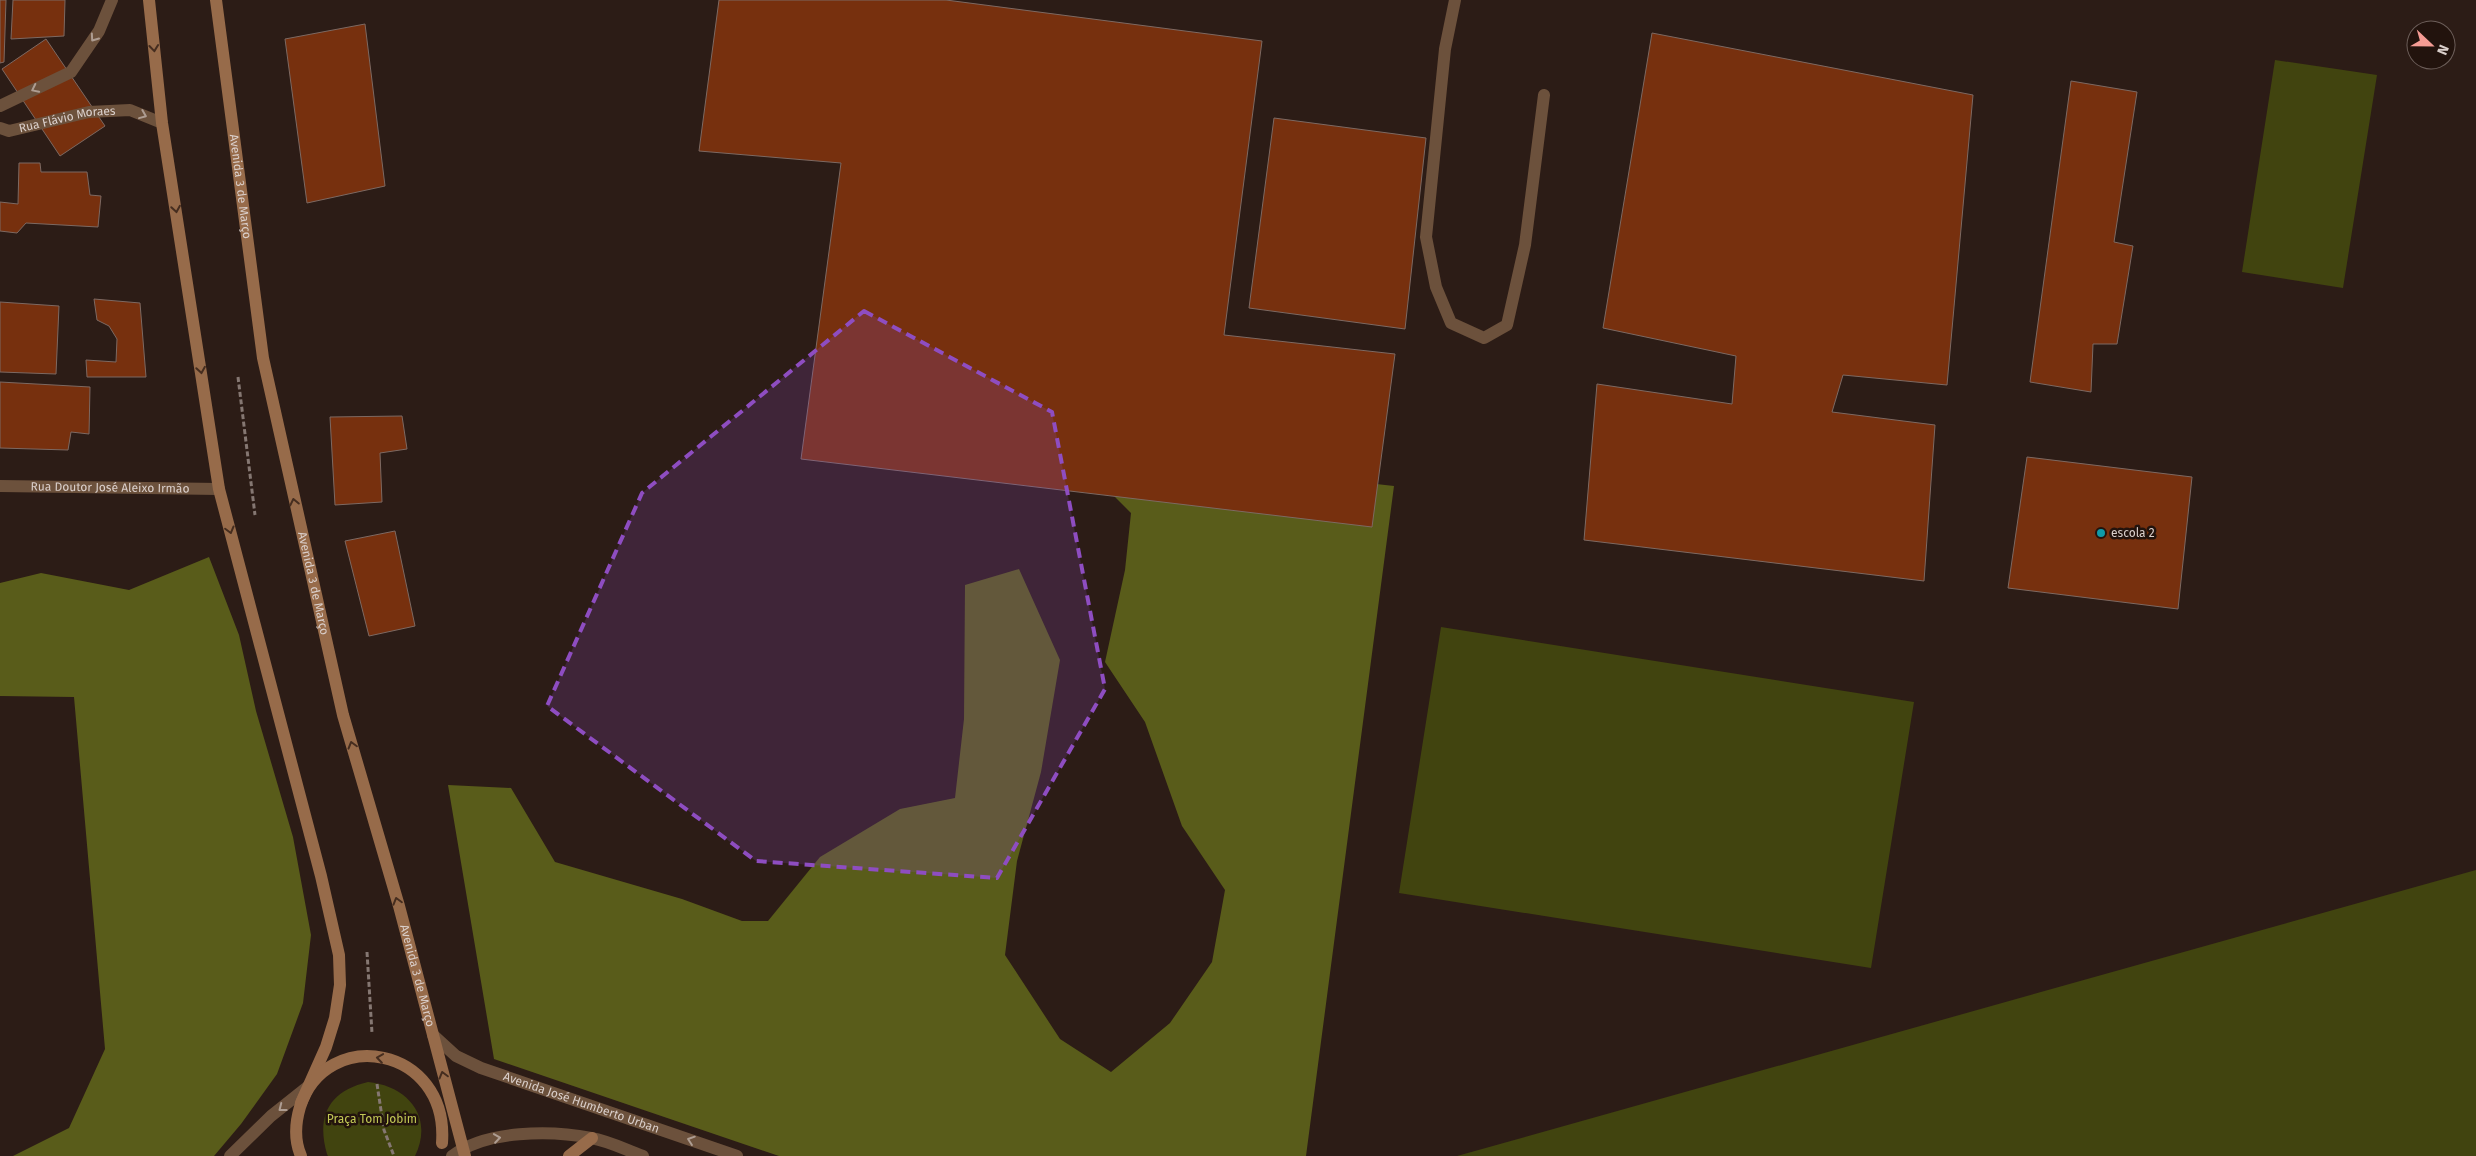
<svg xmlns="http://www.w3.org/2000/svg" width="2476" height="1156" viewBox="0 0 2476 1156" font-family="'Fira Sans',sans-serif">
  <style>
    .green { fill: #41440f }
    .forest { fill: #595c1a }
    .building { fill: #77300e; stroke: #7d6962 }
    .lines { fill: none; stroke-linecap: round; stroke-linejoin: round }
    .path { stroke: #857772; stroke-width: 3; stroke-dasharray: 5 2.5; stroke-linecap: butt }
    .service { stroke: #6c513c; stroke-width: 12 }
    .minor { stroke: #6c513c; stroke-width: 12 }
    .tertiary { stroke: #6c513c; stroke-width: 12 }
    .secondary { stroke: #976b4a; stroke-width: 12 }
    .oneway { stroke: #ae9d92 }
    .oneway2 { stroke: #452d1f }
    .marked { fill: #8e4dc1; fill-opacity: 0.2; stroke: #8e4dc1; stroke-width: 4; stroke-dasharray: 10 6; stroke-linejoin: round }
    .culture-dot { fill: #0f9aa8; stroke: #22130d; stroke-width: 2 }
    .labels { text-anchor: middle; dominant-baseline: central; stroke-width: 5; stroke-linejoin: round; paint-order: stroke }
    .street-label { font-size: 12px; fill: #dacfcb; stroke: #22130d }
    .poi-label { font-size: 12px; fill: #dacfcb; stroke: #22130d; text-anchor: start }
    .park-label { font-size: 12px; fill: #c2c855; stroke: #22130d }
  </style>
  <rect width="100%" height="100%" fill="#2c1c16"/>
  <!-- green -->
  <path class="green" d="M2275 60 2377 75 2343 288 2242 272Z
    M1441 627 1914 702 1871 968 1399 893Z
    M2476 870V1156H1457Z
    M368 1082C408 1086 434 1117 415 1156H328L327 1154C316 1116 329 1091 368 1082Z"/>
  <!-- forest -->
  <path class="forest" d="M1117 455 1394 486 1306 1156H779L494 1059 448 785 511 788 555 862 682 899 742 921H768L820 857 900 809 955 798 964 719 965 585 1019 569 1060 660 1041 772 1017 861 1005 955 1060 1039 1111 1072 1170 1023 1212 962 1225 890 1182 826 1145 722 1105 662 1125 570 1131 513 1100 482Z
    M209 557 239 635 256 711 293 837 311 935 303 1003 277 1074 241 1124 214 1156H13L69 1128 105 1049 74 697 0 696V583L41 573 129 590Z"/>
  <!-- building -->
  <path class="building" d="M0 0H6L4 62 0 63Z
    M13 0H65L64 36 11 39Z
    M719 0H946L1262 41 1224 335 1395 354 1372 527 801 459 841 163 699 151Z
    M365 24 385 186 307 203 285 39Z
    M1652 33 1973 95 1947 385 1843 375 1832 412 1935 425 1924 581 1584 540 1597 384 1732 404 1736 356 1603 328Z
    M46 39 105 126 60 156 2 69Z
    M2071 81 2137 92 2114 242 2133 246 2117 344H2093L2091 392 2030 382Z
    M1274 118 1426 138 1405 329 1249 308Z
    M19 163H40L41 172H87L90 195 101 196 98 227 26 223 17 233 0 231V202L18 204Z
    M94 299 140 303 146 377H87L86 360 116 362 117 339 109 326 97 320Z
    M0 302 59 306 56 374 0 372Z
    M0 382 90 387 89 434 71 432 68 450 0 448Z
    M402 416 407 449 380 453 382 502 335 505 330 417Z
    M2027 457 2192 477 2178 609 2008 588Z
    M395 531 415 626 369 636 345 541Z"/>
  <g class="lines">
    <!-- path -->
    <path class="path" d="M238 377 255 515
      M367 952 372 1033
      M377 1084 384 1130 394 1156"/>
    <!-- service -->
    <path class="service" d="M1455 0 1445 49 1426 237 1436 287 1451 323 1484 338 1507 325 1525 245 1544 95"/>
    <!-- minor -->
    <g class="minor">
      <path d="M0 106 71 72 99 31 112 0"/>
      <path id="s1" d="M0 128 9 131 89 112 130 110 162 123"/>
      <path id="s2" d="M0 486 219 489"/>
    </g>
    <!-- tertiary -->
    <g class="tertiary">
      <path id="s3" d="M433 1035 456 1056 481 1068 737 1156"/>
      <path d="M230 1156 271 1116 310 1085"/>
      <path d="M452 1156C486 1130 551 1130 591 1138 609 1141 626 1150 643 1156"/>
    </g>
    <!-- secondary -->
    <g class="secondary">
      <path d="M149 0 162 123 219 489 321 876 339 955 340 985 335 1018 326 1047 301 1103"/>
      <path id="s4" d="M216 0 263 358 343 715 399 906 465 1156"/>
      <path d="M301 1156C294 1140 295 1124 300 1107 326 1025 449 1046 442 1143"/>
      <path d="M569 1156 592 1138"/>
    </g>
  </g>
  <!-- one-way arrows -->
  <defs><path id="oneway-chevron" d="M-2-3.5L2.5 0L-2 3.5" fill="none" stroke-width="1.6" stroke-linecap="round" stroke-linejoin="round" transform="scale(1.25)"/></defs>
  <g class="oneway">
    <use href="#oneway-chevron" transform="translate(94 38) rotate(125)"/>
    <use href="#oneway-chevron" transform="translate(35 89) rotate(154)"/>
    <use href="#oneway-chevron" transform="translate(143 115) rotate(22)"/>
    <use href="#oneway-chevron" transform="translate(282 1108) rotate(142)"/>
    <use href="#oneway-chevron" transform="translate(497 1138) rotate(-8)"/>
    <use href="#oneway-chevron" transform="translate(691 1140) rotate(-161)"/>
  </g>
  <g class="oneway2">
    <use href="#oneway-chevron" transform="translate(154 48) rotate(84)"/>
    <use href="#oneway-chevron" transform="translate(176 209) rotate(81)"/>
    <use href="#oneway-chevron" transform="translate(201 370) rotate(81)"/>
    <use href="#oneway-chevron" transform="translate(294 502) rotate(-102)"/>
    <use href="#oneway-chevron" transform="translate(230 530) rotate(75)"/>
    <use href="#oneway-chevron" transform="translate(352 745) rotate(-106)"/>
    <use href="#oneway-chevron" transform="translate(397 901) rotate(-106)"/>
    <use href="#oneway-chevron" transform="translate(380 1058) rotate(-172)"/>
    <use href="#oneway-chevron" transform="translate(443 1075) rotate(-105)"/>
  </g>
  <!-- marked area -->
  <path class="marked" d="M864 311 1052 412 1105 689 997 878 756 861 547 706 642 493Z"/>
  <!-- markers -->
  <circle class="culture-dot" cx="2101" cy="533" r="5"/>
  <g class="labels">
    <!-- street labels -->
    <g class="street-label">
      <text stroke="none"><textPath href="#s1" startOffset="69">Rua Flávio Moraes</textPath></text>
      <text stroke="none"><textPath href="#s4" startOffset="188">Avenida 3 de Março</textPath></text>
      <text stroke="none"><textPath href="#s2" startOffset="110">Rua Doutor José Aleixo Irmão</textPath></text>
      <text stroke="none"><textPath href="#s4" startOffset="592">Avenida 3 de Março</textPath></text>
      <text stroke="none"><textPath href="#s4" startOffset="998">Avenida 3 de Março</textPath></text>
      <text stroke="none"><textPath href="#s3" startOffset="165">Avenida José Humberto Urban</textPath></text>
    </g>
    <!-- poi labels -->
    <g class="poi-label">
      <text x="2111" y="533">escola 2</text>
    </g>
    <!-- park labels -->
    <g class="park-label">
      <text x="372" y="1119">Praça Tom Jobim</text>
    </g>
  </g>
  <!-- north arrow -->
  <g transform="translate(2431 45) rotate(112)"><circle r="24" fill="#22130d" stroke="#6c5e59"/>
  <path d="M0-4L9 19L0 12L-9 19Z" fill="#f59c94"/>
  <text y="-8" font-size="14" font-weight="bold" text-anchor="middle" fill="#dacfcb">N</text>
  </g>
</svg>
